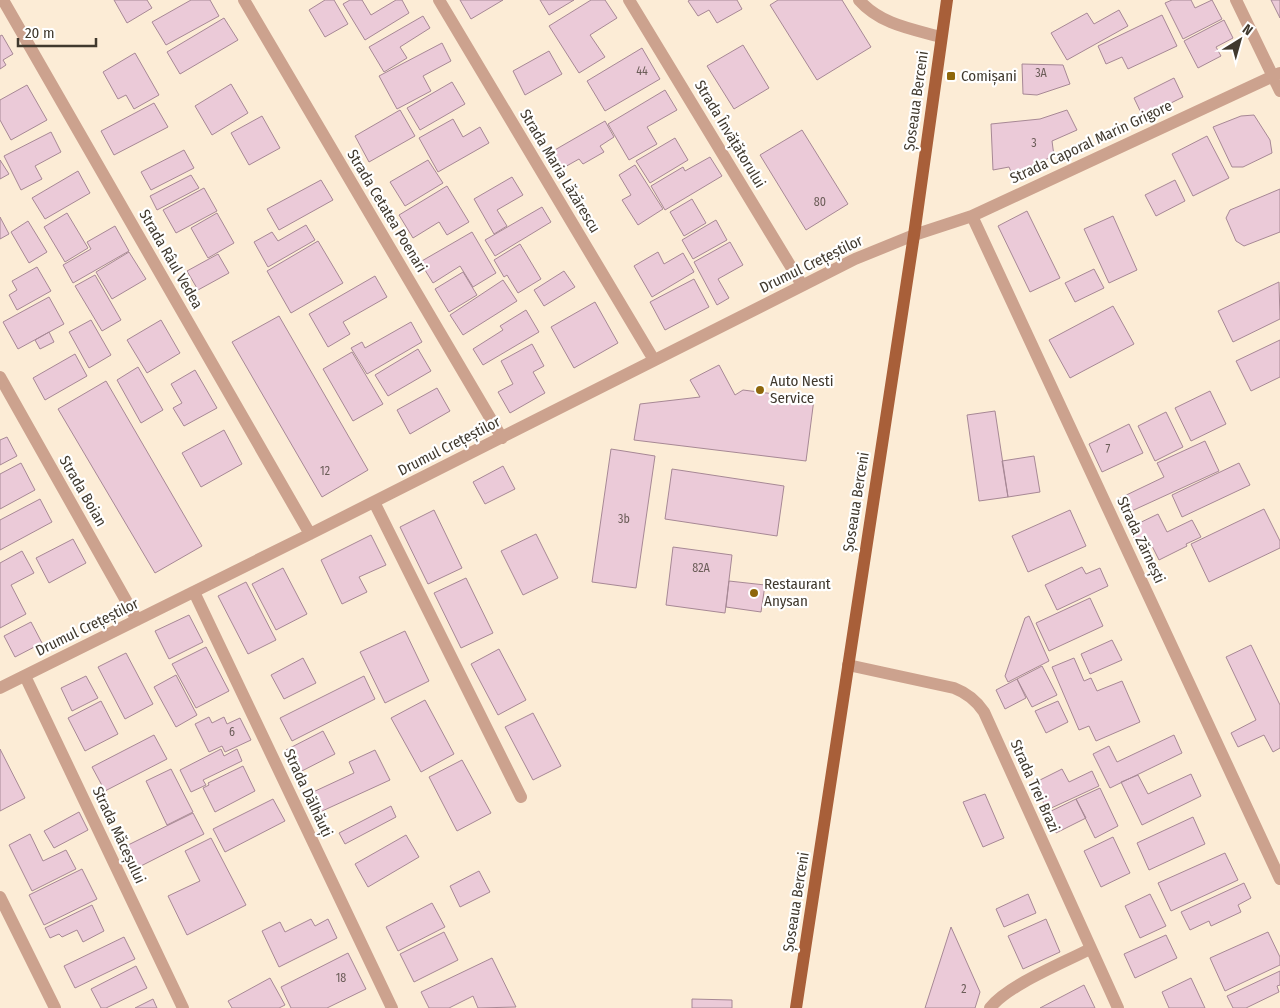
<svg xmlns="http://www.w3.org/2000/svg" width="1280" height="1008" viewBox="0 0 1280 1008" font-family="'Fira Sans Condensed',sans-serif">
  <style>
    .building { fill: #ebcad8; stroke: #a78895 }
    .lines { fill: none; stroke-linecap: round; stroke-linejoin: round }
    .minor { stroke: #cca28e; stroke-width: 12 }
    .major { stroke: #a85f39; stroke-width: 12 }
    .poi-dot { fill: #8e670b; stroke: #fff; stroke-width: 2 }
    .labels { text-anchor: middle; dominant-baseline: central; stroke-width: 4.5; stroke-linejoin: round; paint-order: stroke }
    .number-label { font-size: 12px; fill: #6b5d58 }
    .poi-label { font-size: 15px; fill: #40392e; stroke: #fff; text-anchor: start }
    .street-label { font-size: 15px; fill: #40392e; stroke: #fff }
  </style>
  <rect width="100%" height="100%" fill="#fcecd6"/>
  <!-- building -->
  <path class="building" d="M114 0H147L152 8 127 23Z
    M191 0H210L219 16 166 45 152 22Z
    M325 0H334L348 24 325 37 309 10Z
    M350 0H362L371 15 396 0H402L409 13 365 40 343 4Z
    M460 0H503L471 19Z
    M540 0H574L549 15Z
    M591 0H605L617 18 590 35 605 57 579 73 549 26Z
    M690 0H737L742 9 717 23 709 10 698 16 688 1Z
    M778 0H842L871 47 817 80 770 5Z
    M1172 0H1191L1195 8 1212 0 1222 19 1183 39 1165 3Z
    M1271 0H1280V18Z
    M1119 10 1128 26 1067 60 1051 33 1087 13 1094 24Z
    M1162 15 1177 46 1128 69 1122 57 1106 64 1098 46Z
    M423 16 430 28 400 47 407 58 384 72 369 47Z
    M224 18 238 40 180 74 167 52Z
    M1224 20 1233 38 1216 47 1221 56 1198 68 1184 41Z
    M2 35 13 54 3 60 6 65 0 69V36Z
    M442 43 451 61 423 76 431 91 397 109 379 76Z
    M743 45 769 88 734 109 707 66Z
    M642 48 660 79 605 111 587 81Z
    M549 51 562 74 525 95 513 71Z
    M135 53 159 95 134 109 126 95 118 99 103 72Z
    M1022 64 1063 65 1070 84 1037 95 1023 94Z
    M1174 78 1183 97 1143 117 1134 98Z
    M452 82 465 104 420 130 407 108Z
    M231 84 248 113 212 135 195 106Z
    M27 85 47 120 11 140 0 120V100Z
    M665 90 677 110 647 127 657 144 629 160 608 124Z
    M154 103 168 127 114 155 101 131Z
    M400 110 415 136 369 162 355 136Z
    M1067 110 1077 130 1052 141 1054 156 1012 174 1009 167 993 170 991 124 1040 119Z
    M1254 115 1270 140 1272 153 1243 167H1232L1213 127 1241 116Z
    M262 116 280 148 249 165 231 133Z
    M453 119 463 137 480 127 489 143 438 172 419 138Z
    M605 121 614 137 600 146 604 152 583 164 579 159 563 168 553 151Z
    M802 130 848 204 806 230 760 155Z
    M51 132 61 152 35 166 42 179 21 190 4 156Z
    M1207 136 1229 178 1193 196 1172 154Z
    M675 138 688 160 650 183 636 161Z
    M184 150 194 168 151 190 141 172Z
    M710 157 722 176 665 210 651 186 683 167 685 171Z
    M0 160 9 174 0 179Z
    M428 160 443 183 405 206 390 182Z
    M635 165 663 209 638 225 622 200 631 195 619 175Z
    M78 171 90 193 45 219 32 198Z
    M191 175 199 188 157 210 150 196Z
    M512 177 523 195 497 210 507 226 494 234 474 199Z
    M321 180 333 200 279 230 267 209Z
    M1175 180 1185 201 1156 216 1145 195Z
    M447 186 469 222 447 235 439 222 413 238 399 215Z
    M204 188 217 211 176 233 163 210Z
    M1280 189V232L1244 246 1236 241 1226 218 1230 210Z
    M692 199 706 223 684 236 670 212Z
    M542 207 551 222 495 256 485 240Z
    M1027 211 1060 278 1030 292 998 226Z
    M67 213 88 248 65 262 44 227Z
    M217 213 234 243 208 258 191 228Z
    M1113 216 1137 270 1109 283 1084 229Z
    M0 217 9 234 0 239Z
    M716 220 727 240 693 259 682 240Z
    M28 221 47 252 29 263 11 232Z
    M306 225 315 240 268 267 254 242 272 232 278 241Z
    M115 226 129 251 73 283 63 265 91 249 87 242Z
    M472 232 496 273 473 287 460 266 433 283 420 262Z
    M318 241 343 283 291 313 267 271Z
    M730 242 743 265 718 279 729 298 717 305 694 262Z
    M520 244 541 279 518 293 507 275 504 277 494 260Z
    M129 252 146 279 112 299 96 272Z
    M658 252 664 264 683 253 694 272 652 297 634 266Z
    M218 254 229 273 198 290 187 271Z
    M37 267 51 291 17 310 9 295 17 290 12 281Z
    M1094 269 1104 288 1075 302 1065 283Z
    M564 271 575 287 544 306 534 290Z
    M463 272 477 295 449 312 435 289Z
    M95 275 121 320 102 331 75 286Z
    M375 276 387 297 343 322 350 334 328 347 309 314Z
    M694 279 709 307 665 330 650 302Z
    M503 280 517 301 463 335 450 315Z
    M1279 282 1280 319 1233 342 1218 311Z
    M49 297 64 324 18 349 3 322Z
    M595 302 618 343 574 368 551 327Z
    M1113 306 1134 344 1070 378 1049 340Z
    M526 310 539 332 483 365 473 349 503 330 500 326Z
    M279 316 368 470 322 497 232 342Z
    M91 320 111 355 89 368 69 332Z
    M161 320 180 353 147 373 127 340Z
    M411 322 422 342 367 374 351 348 362 342 365 348Z
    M49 332 54 342 40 349 35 340Z
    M1280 340V377L1251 391 1236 361Z
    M532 344 544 366 533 372 545 393 510 413 498 392 513 384 501 361Z
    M418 349 431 371 388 396 375 375Z
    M352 352 383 404 353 421 323 369Z
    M75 354 87 376 45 400 33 378Z
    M719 365 735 395 743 390 814 399 806 461 634 440 640 404 700 397 690 380Z
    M138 367 163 410 141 423 117 380Z
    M195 370 217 408 184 426 173 408 182 403 171 384Z
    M106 381 202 546 155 573 58 409Z
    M437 388 450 411 410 434 397 410Z
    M1210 391 1226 424 1191 441 1175 408Z
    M995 411 1008 497 979 501 967 415Z
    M1166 412 1183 447 1155 461 1138 426Z
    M1129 424 1143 453 1102 472 1089 444Z
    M224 430 242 464 201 487 182 453Z
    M7 437 17 456 0 465V440Z
    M1205 441 1219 471 1125 514 1118 499 1164 477 1157 463Z
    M611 449 655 456 636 588 592 582Z
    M1034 456 1040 492 1008 497 1002 461Z
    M21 463 35 490 0 509V474Z
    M1239 463 1250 485 1182 517 1172 495Z
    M503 466 515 489 485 504 473 482Z
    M672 469 784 486 777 536 665 519Z
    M40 499 52 522 0 550V520Z
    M1264 509 1280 541V548L1209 582 1191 544Z
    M434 510 462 568 428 584 400 527Z
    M1070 510 1086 546 1028 572 1012 536Z
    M1158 514 1167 532 1192 520 1201 537 1186 544 1187 546 1159 560 1150 542 1139 547 1129 528Z
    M536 534 558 578 523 595 501 551Z
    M371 535 386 565 359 577 367 592 342 604 321 560Z
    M73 539 86 563 49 583 36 558Z
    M673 547 732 555 725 613 666 605Z
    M22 551 34 573 11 585 26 614 0 628V563Z
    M1082 567 1086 574 1100 568 1108 586 1057 610 1045 585Z
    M283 568 307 614 276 630 252 584Z
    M466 578 493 633 461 648 434 593Z
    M729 581 765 585 761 612 726 607Z
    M246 582 276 640 248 654 218 596Z
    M1090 598 1103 626 1049 651 1036 623Z
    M189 615 203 642 169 659 155 631Z
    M1029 616 1049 661 1008 682 1005 676 1025 618Z
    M31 622 42 643 15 657 4 636Z
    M405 631 429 681 385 703 360 652Z
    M1112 640 1122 660 1090 674 1081 654Z
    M1251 645 1280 705V748L1273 752 1264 735 1238 747 1231 733 1256 720 1226 657Z
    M206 647 229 691 196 708 172 664Z
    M499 649 526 700 498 715 471 664Z
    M126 653 153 704 125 719 98 667Z
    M303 658 316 683 284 699 271 675Z
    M1074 658 1084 681 1091 678 1097 691 1122 681 1140 722 1096 741 1089 726 1079 730 1052 667Z
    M1042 666 1057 695 1032 707 1017 679Z
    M176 675 197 715 176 727 154 687Z
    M86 676 98 698 72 711 61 688Z
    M364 676 375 699 292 741 280 718Z
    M1017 679 1026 698 1005 709 996 690Z
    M425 700 454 754 421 772 391 718Z
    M101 701 118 734 85 751 68 718Z
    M1058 701 1068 722 1046 733 1035 711Z
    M533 713 561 766 533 780 505 727Z
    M209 717 212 723 224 717 227 724 240 718 251 740 225 752 222 746 209 752 195 724Z
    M323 731 335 754 298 773 286 750Z
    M154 735 167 759 105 791 92 767Z
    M1174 735 1182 753 1110 788 1093 754 1109 746 1117 762Z
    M0 749 25 798 0 811Z
    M221 749 224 756 237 749 242 761 203 780 206 785 191 792 180 770Z
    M375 750 390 780 320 812 311 793 354 773 349 762Z
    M462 760 491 813 457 831 429 777Z
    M243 766 255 791 215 812 203 788 209 785 208 783Z
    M171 769 193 812 167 825 146 781Z
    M1062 769 1069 782 1092 771 1099 786 1047 810 1034 783Z
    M1191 774 1201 796 1142 825 1121 782 1138 775 1148 794Z
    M1100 788 1118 826 1095 838 1076 799Z
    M985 794 1004 838 983 847 963 802Z
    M273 799 285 821 225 852 213 829Z
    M1076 799 1086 818 1056 833 1047 813Z
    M391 806 396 817 345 844 339 833Z
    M79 812 88 830 54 848 44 831Z
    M193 813 204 834 135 869 124 847Z
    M1193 817 1205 844 1149 870 1137 843Z
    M30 834 43 861 66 850 76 869 32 891 9 845Z
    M406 835 419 857 368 887 355 864Z
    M1113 837 1130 873 1101 887 1084 851Z
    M211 838 246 905 187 935 168 896 200 881 185 851Z
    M1225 853 1238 880 1171 911 1158 883Z
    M82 869 97 899 44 925 29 895Z
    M479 871 490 892 460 907 450 886Z
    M1244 883 1251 898 1238 905 1241 912 1211 926 1209 921 1190 930 1181 912Z
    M1028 894 1036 913 1004 927 996 909Z
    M1150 894 1166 926 1140 938 1125 906Z
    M432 903 445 927 398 951 386 927Z
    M92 905 104 931 83 942 77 930 62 937 59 934 50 938 45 928Z
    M311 919 315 926 328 919 337 938 279 967 262 931 280 922 285 932Z
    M1046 919 1060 952 1023 969 1008 936Z
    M951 927 980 992 975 1008H925Z
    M444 932 458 960 414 982 400 954Z
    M1268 932 1280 957V965L1225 991 1210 958Z
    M1166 935 1177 958 1135 978 1124 954Z
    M124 937 135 959 75 988 64 966Z
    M348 953 366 989 327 1008H291L281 987Z
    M492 958 516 1007 478 1008 473 996 449 1008H429L421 992Z
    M136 966 147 988 106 1008H101L91 989Z
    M1280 971V985L1277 986 1279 992 1246 1008H1233L1227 996Z
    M270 978 285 1005 279 1008H232L228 1001Z
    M1191 978 1205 1008H1169L1162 992Z
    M1084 985 1095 1008H1040Z
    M153 999 157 1008H135Z
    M692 999 732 1000V1008H692Z"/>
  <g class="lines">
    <!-- minor -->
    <path class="minor" d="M3 0 310 534
      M244 0 502 438
      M439 0 654 360
      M629 0 802 285
      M859 0C880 24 911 29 941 37
      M1236 0 1280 91
      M972 216 1280 879
      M0 377 137 620
      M374 502 521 797
      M194 592 392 1008
      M848 665 954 688C967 693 976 700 984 712L1118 1008
      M25 676 183 1008
      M0 688 310 534 855 259 914 235 972 216 1280 73
      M0 897 55 1008
      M990 1008C1008 985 1063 963 1090 949"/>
    <!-- major -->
    <path class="major" d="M796 1008 914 235 947 0"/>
  </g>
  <!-- markers -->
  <g class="poi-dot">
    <rect x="946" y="71" width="10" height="10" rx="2.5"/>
    <circle cx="760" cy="390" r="5"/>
    <circle cx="754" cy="593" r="5"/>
  </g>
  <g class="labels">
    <!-- number labels -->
    <g class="number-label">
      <text x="642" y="71">44</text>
      <text x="1041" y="73">3A</text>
      <text x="1034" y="143">3</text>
      <text x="820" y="202">80</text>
      <text x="1108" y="449">7</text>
      <text x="325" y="471">12</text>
      <text x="624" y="519">3b</text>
      <text x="701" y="568">82A</text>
      <text x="232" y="732">6</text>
      <text x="341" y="978">18</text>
      <text x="964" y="989">2</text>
    </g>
    <!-- poi labels -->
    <g class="poi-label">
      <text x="961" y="76">Comișani</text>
      <text x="770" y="381">Auto Nesti<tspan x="770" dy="17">Service</tspan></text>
      <text x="764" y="584">Restaurant<tspan x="764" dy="17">Anysan</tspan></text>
    </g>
    <!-- street labels -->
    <g class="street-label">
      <text transform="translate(916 101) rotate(-82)">Șoseaua Berceni</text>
      <text transform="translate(730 134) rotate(59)">Strada Învățătorului</text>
      <text transform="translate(1091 142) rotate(-25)">Strada Caporal Marin Grigore</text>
      <text transform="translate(560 171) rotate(59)">Strada Maria Lăzărescu</text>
      <text transform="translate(387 211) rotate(59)">Strada Cetatea Poenari</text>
      <text transform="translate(171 259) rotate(60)">Strada Râul Vedea</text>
      <text transform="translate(811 264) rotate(-26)">Drumul Crețeștilor</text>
      <text transform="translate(449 446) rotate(-27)">Drumul Crețeștilor</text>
      <text transform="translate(83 491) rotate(60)">Strada Boian</text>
      <text transform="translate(856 502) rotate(-81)">Șoseaua Berceni</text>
      <text transform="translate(1141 540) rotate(65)">Strada Zărnești</text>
      <text transform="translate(87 627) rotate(-26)">Drumul Crețeștilor</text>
      <text transform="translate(1035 786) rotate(66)">Strada Trei Brazi</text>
      <text transform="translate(308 793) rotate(65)">Strada Dălhăuți</text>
      <text transform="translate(119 835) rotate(65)">Strada Măceșului</text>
      <text transform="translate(796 902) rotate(-81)">Șoseaua Berceni</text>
    </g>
  </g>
  <!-- north arrow -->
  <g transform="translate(1240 40) rotate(37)" stroke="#ffffff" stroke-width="4" paint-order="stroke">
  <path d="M0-4L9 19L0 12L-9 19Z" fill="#40392e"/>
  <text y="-8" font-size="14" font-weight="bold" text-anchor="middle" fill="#40392e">N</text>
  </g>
  <!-- scale -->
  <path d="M18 38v8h78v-8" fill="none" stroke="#40392e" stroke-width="2.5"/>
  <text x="25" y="38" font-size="15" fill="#40392e" stroke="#ffffff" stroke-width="4" paint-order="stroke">20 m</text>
</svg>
